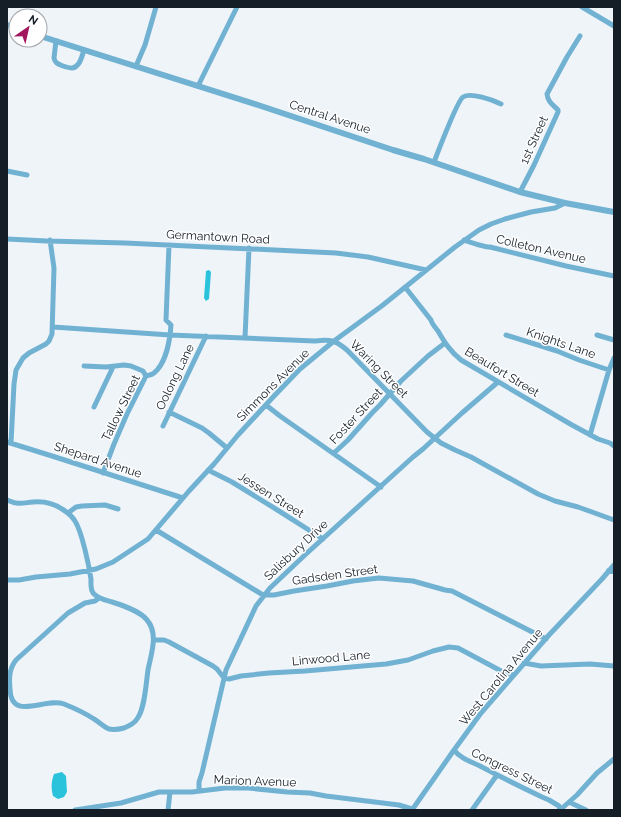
<svg xmlns="http://www.w3.org/2000/svg" width="621" height="817" viewBox="0 0 621 817" font-family="Raleway,sans-serif">
  <style>
    .water { fill: #2bc3db }
    .lines { fill: none; stroke-linecap: round; stroke-linejoin: round }
    .minor { stroke: #71b2d3; stroke-width: 5 }
    .tertiary { stroke: #71b2d3; stroke-width: 6 }
    .labels { text-anchor: middle; dominant-baseline: central; stroke-width: 3; stroke-linejoin: round; paint-order: stroke }
    .street-label { font-size: 12px; fill: #151d27; stroke: #fff }
  </style>
  <rect width="100%" height="100%" fill="#eff4f9"/>
  <!-- water -->
  <path class="water" d="M209 270 211 272 209 299 206 301 204 298 206 271Z
    M62 772 66 776 67 792 64 797 58 799 53 796C51 788 51 782 54 774Z"/>
  <g class="lines">
    <!-- minor -->
    <path class="minor" d="M582 7 614 26
      M56 41 54 58C55 63 58 64 63 66 66 67 69 68 72 68 80 67 82 56 84 50
      M136 66 145 45 156 7
      M198 86 237 7
      M434 162C438 152 457 101 463 97 471 92 493 100 501 104
      M7 171 27 175
      M520 192 534 165 558 112V110C552 104 548 102 547 94L567 57 580 36
      M7 239 47 241 125 243 336 253 368 257 426 270
      M464 240C470 242 484 247 490 247L566 266 614 276
      M405 287 431 320C432 324 435 327 438 331 445 343 450 351 461 360L572 425 598 439 610 443 614 446
      M53 327 170 335 315 341C330 339 335 340 347 350L427 432 441 443 455 450 471 457 538 494 555 501 578 507 614 520
      M506 335 557 351 579 360 609 370
      M597 335 614 340
      M245 338 249 248
      M84 366 106 367 124 365 131 366 143 371 146 376
      M266 405 280 416 381 487
      M94 407 113 367
      M169 412 202 428 209 433 227 448
      M163 426 206 336
      M590 435 609 370 614 358
      M7 442 52 456 183 498
      M11 443 14 384 16 370 23 358 29 353 46 344 49 341 52 334 54 268 50 240
      M334 453 348 440 372 413 380 405 401 381 415 368 428 356 445 343
      M208 470 232 482 279 511 323 539
      M103 473 114 444 127 414 146 376C149 375 152 375 154 373 166 363 170 340 171 325L166 320 169 245
      M7 500C18 505 22 503 33 502 43 501 53 503 62 509 67 512 72 516 75 521 82 532 89 566 91 579 91 584 90 590 94 594 99 599 105 600 112 602 122 605 141 612 147 620 159 634 151 654 148 670 146 683 145 709 137 719 134 724 129 726 124 728 120 729 114 730 109 729 104 727 99 722 94 719 85 713 74 708 64 704 45 697 11 722 10 689 9 678 9 669 16 660L68 613 85 603 95 601 99 598
      M68 513 76 507 82 506 105 505 118 509
      M156 530 263 595H274L294 591 327 586 353 581 379 578 413 581 445 590 452 591 546 639
      M7 580H19L36 577 70 574 96 569 113 562 148 539 189 491 214 464 238 435 275 395 300 369 334 341 383 305 455 247 479 230 491 224 505 219 531 212 555 208 565 203
      M154 640H164L169 642 213 666 217 669 224 678 229 679 241 676 269 673 305 671 386 664 408 660 433 651 449 647 458 648 503 672 514 675
      M524 663 541 666 590 664 614 666
      M454 750C461 759 470 761 480 766 501 777 521 787 542 797L549 800 559 806 560 810
      M199 790V782L202 773 226 670 256 606 270 588 306 554 413 457 423 449 462 413 498 382
      M569 802 586 810
      M75 810 121 803 159 792H192L225 788H248L287 792 310 793 326 796 399 805 412 809
      M168 810 170 792
      M412 810 454 750 481 713 549 635 602 579 614 565
      M472 810 497 775
      M560 810 577 795 597 773 614 759"/>
    <!-- tertiary -->
    <path class="tertiary" d="M7 25 16 28
      M40 36 258 105 393 150 424 159 520 192 565 203 614 212
      M609 571H614"/>
  </g>
  <g class="labels">
    <!-- street labels -->
    <g class="street-label">
      <text transform="translate(330 117) rotate(18)">Central Avenue</text>
      <text transform="translate(534 140) rotate(-66)">1st Street</text>
      <text transform="translate(218 237) rotate(3)">Germantown Road</text>
      <text transform="translate(541 249) rotate(13)">Colleton Avenue</text>
      <text transform="translate(561 343) rotate(19)">Knights Lane</text>
      <text transform="translate(379 369) rotate(45)">Waring Street</text>
      <text transform="translate(502 372) rotate(31)">Beaufort Street</text>
      <text transform="translate(175 377) rotate(-64)">Oolong Lane</text>
      <text transform="translate(273 385) rotate(-45)">Simmons Avenue</text>
      <text transform="translate(121 408) rotate(-64)">Tallow Street</text>
      <text transform="translate(356 416) rotate(-47)">Foster Street</text>
      <text transform="translate(98 460) rotate(18)">Shepard Avenue</text>
      <text transform="translate(271 495) rotate(32)">Jessen Street</text>
      <text transform="translate(296 550) rotate(-43)">Salisbury Drive</text>
      <text transform="translate(335 575) rotate(-8)">Gadsden Street</text>
      <text transform="translate(331 658) rotate(-5)">Linwood Lane</text>
      <text transform="translate(501 677) rotate(-50)">West Carolina Avenue</text>
      <text transform="translate(512 771) rotate(26)">Congress Street</text>
      <text transform="translate(255 781) rotate(2)">Marion Avenue</text>
    </g>
  </g>
  <!-- border -->
  <rect width="621" height="817" fill="none" stroke="#151d27" stroke-width="16"/>
  <!-- north arrow -->
  <g transform="translate(28 28) rotate(34)"><circle r="19" fill="#ffffff" stroke="#a1a5a9"/>
  <path d="M0-3L7 15L0 10L-7 15Z" fill="#a2165e"/>
  <text y="-6" font-size="11" font-weight="bold" text-anchor="middle" fill="#151d27">N</text>
  </g>
</svg>
